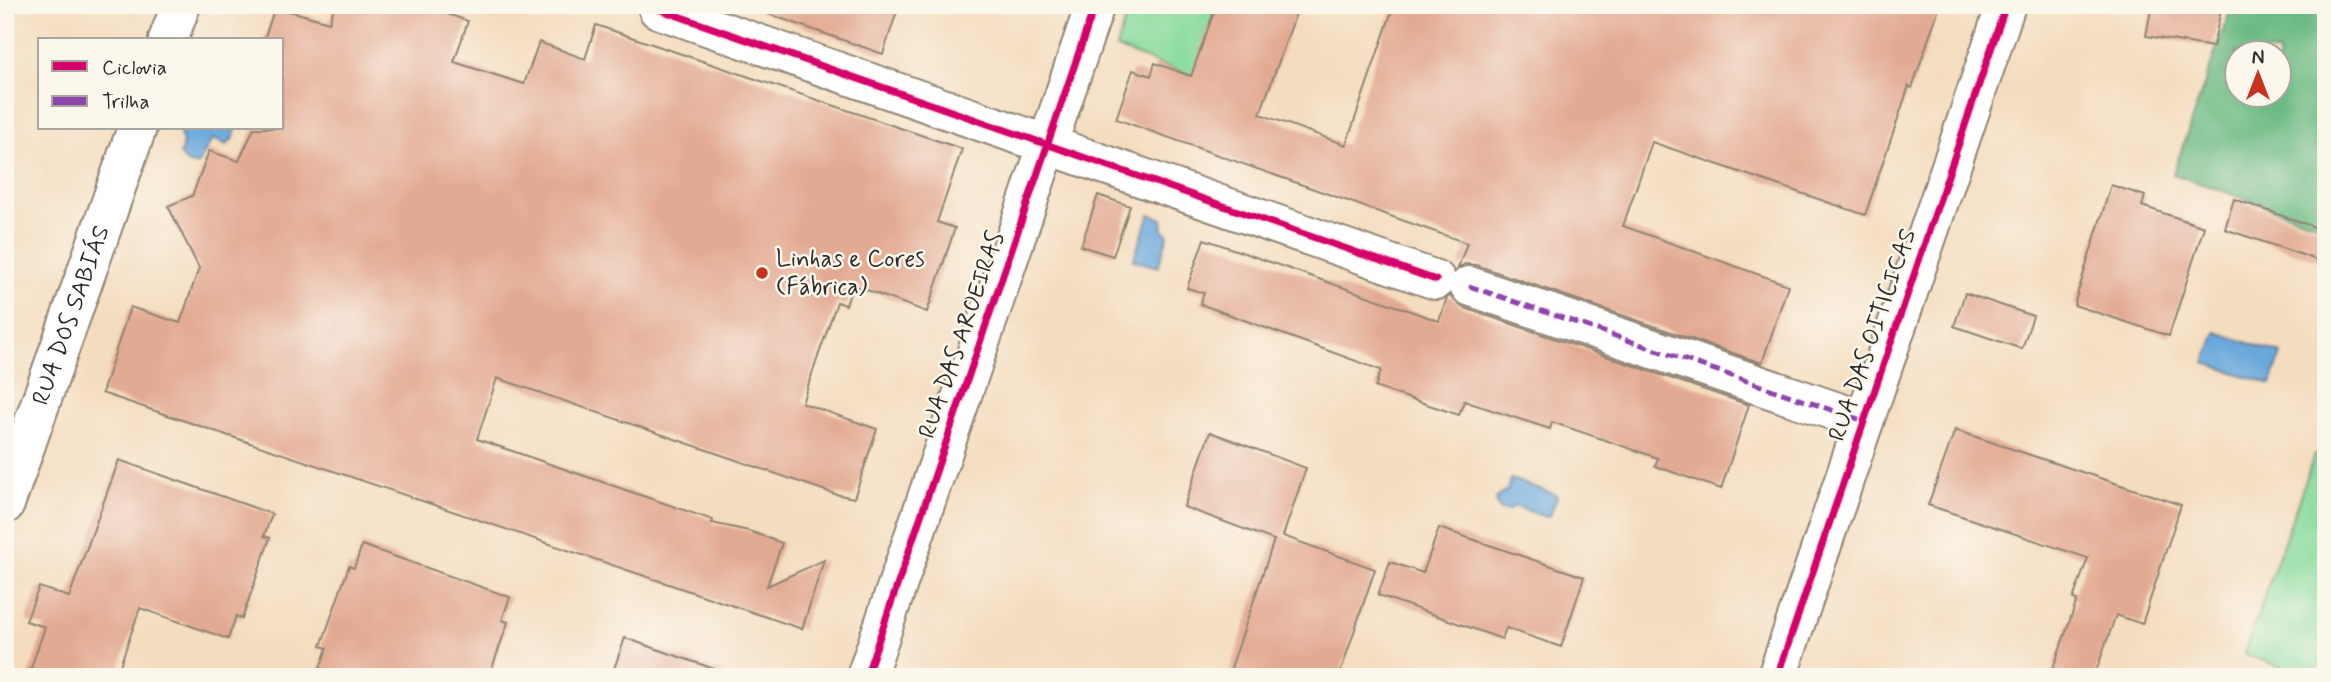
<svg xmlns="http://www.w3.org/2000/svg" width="2331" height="682" viewBox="0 0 2331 682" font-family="Mynerve,sans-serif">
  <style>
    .green { fill: #86da9b; stroke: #588263; stroke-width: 2 }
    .forest { fill: #6cba83; stroke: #4c7257; stroke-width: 2; fill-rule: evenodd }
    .water { fill: #6aa8dc; stroke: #4a6a84; stroke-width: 2 }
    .building { fill: #e3aa93 }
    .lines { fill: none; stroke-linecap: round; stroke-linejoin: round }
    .minor-casing { stroke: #908474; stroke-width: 42 }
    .minor { stroke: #fff; stroke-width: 38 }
    .quiet { stroke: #8e44ad; stroke-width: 5; stroke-dasharray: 10 5; stroke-linecap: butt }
    .cycleway-casing { stroke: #fbf7ec; stroke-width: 11 }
    .cycleway { stroke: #d6006c; stroke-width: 7 }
    .poi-dot { fill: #c8321e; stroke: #fbf7ec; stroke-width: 2.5 }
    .labels { text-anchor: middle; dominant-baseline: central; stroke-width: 5; stroke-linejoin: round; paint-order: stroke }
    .poi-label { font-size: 24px; fill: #2b2b2b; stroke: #fbf7ec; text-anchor: start }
    .street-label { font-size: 24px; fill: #2b2b2b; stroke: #fbf7ec }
  </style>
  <rect width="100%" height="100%" fill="#fbf7ec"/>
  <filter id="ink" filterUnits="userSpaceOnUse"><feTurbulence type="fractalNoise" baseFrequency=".0143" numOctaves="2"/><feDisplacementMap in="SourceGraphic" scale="14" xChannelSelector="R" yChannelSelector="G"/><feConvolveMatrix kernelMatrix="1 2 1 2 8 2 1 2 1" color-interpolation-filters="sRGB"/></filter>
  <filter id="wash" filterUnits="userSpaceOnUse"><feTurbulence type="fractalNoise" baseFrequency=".00686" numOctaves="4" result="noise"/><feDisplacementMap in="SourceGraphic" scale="28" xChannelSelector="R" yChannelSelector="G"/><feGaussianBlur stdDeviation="1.57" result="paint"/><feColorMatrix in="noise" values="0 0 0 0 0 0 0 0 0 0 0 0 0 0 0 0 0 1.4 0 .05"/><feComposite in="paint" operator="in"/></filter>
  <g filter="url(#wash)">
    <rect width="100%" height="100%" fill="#f4dcbe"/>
    <!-- green -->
    <path class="green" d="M1130 5H1217L1192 76 1116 48Z
      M2315 454 2326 457V677H2310L2244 654Z"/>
    <!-- forest -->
    <path class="forest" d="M2232 5H2326V227L2173 174ZM2236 52H2278V94H2236Z"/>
    <!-- water -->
    <path class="water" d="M188 128H236L234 137 227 145 213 139C205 148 204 157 197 165L188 164 180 155 183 141 180 136 182 130H187Z
      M1150 214 1162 219 1163 230 1168 235 1158 267 1133 260Z
      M2216 332 2281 354 2271 384 2205 363Z
      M1511 479 1555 494 1557 497 1550 516 1546 517 1513 506 1510 510H1500L1496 503 1497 497 1507 490Z"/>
    <g id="blocks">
      <!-- building -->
      <path class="building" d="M335 5H422L468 21 454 62 524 84 539 42 585 59 596 25 962 149 937 222 955 228 927 312 853 285 846 305 837 302 802 403 877 429 854 498 835 494 497 378 477 439 713 520 712 523 749 531 782 543 767 586 824 560 802 629 102 393 130 307 180 323 199 268 168 206 192 196 209 151 239 161 254 128H282V40H264L275 7 329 22Z
        M757 5H899L883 54 757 10Z
        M1229 5H1299L1260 114 1346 145 1394 5H1940L1912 88 1909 86 1865 215 1652 142 1623 226 1788 285 1762 363 1476 265 1465 264 1458 268 1467 243 1116 119 1133 70 1151 76 1155 63 1191 76 1215 9 1225 12Z
        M2152 5H2222L2213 47 2146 36Z
        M2111 185 2145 196 2142 206 2204 227 2169 336 2074 305Z
        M1098 195 1130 206 1113 256 1081 246Z
        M2234 199 2326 231V263L2225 229Z
        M1204 239 1439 321 1447 298 1450 296 1462 307 1749 405 1721 489 1655 466 1658 458 1552 422 1550 429 1464 401 1459 415 1375 387 1381 370 1200 304 1204 293 1187 288Z
        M1965 293 2033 316 2022 349 1954 326Z
        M1955 430 2181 505 2142 624 2116 615 2094 677H2050L2077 600 2073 599 2088 558 1928 505Z
        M1210 432 1306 468 1283 536 1375 569 1339 677H1228L1274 540 1184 507Z
        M119 460 272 514 264 536 270 538 242 619 236 616 228 639 140 608 116 677H28L45 627 26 621 39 587 69 597Z
        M1439 528 1584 577 1561 647 1506 628 1502 639 1378 595 1390 562 1423 573Z
        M362 545 510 597 502 620 508 622 489 677H336L319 671 327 648 321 646 349 566 354 568Z
        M625 638 723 672 722 677H611Z"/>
    </g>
  </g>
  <g filter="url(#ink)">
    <use href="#blocks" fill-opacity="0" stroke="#908474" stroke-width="2"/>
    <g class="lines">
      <defs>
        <g id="minor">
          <path d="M658 9 1436 280"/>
          <path d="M168 40 181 5"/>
          <path d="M1469 286 1864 421"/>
          <path id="s1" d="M5 504 137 128"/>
          <path d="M866 677 1095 5"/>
          <path d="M1777 677 2006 5"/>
        </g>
      </defs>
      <!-- minor casing -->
      <use href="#minor" class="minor-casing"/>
      <!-- minor -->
      <use href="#minor" class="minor"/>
      <!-- quiet -->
      <path class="quiet" d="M1469 286 1864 421"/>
      <defs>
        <path id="cycleway" d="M658 9 1436 280
          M866 677 1095 5
          M1777 677 2006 5"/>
      </defs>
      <!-- cycleway casing -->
      <use href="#cycleway" class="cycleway-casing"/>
      <!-- cycleway -->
      <use href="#cycleway" class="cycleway"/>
    </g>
  </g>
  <!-- markers -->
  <circle class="poi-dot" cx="762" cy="273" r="7"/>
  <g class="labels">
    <!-- poi labels -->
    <g class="poi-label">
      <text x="776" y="259">Linhas e Cores<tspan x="776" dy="28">(Fábrica)</tspan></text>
    </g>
    <!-- street labels -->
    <g class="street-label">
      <text stroke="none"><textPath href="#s1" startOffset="200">RUA DOS SABIÁS</textPath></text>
      <text transform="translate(962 335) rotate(-71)">RUA DAS AROEIRAS</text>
      <text transform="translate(1873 335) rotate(-71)">RUA DAS OITICICAS</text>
    </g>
  </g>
  <!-- margin -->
  <rect width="2331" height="682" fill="none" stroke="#fbf7ec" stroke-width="28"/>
  <!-- legend -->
  <rect x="38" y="38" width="245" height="91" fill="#fbf7ec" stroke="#a8a59f" stroke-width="2"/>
  <rect x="52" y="61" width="35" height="10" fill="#d6006c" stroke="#a8a59f" stroke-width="2"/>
  <text x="102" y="74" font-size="21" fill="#2b2b2b">Ciclovia</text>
  <rect x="52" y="96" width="35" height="10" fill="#8e44ad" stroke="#a8a59f" stroke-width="2"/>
  <text x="102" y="108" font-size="21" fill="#2b2b2b">Trilha</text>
  <!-- north arrow -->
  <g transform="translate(2258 74)"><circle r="33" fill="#fbf7ec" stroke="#a8a59f" stroke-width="2"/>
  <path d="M0-5L12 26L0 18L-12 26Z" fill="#c8321e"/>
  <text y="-10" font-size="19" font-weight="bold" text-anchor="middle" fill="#2b2b2b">N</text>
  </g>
</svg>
